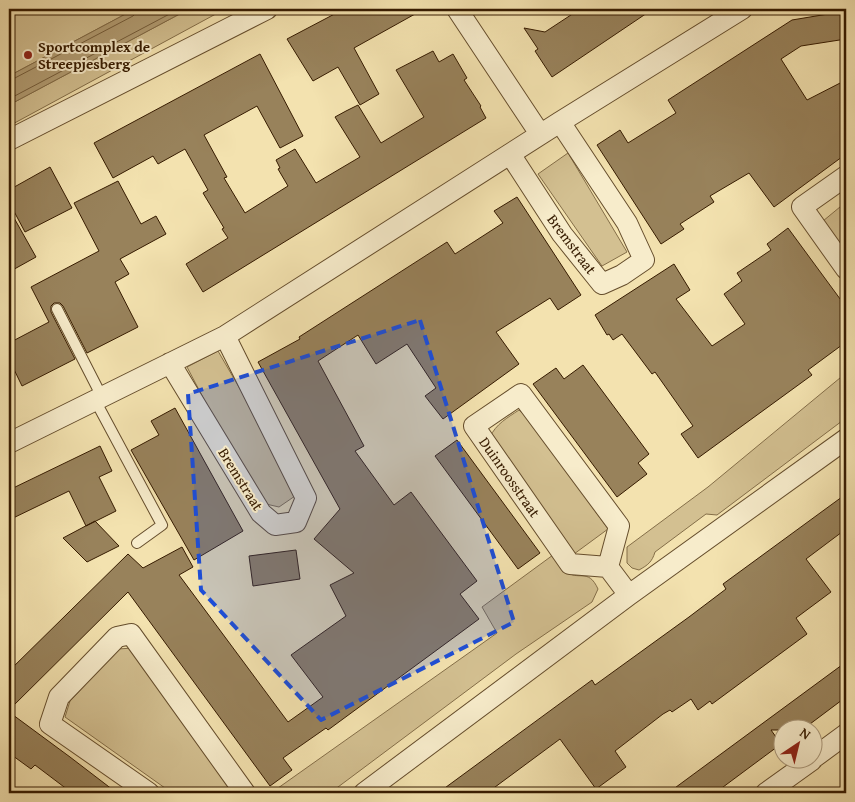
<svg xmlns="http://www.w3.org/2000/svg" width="855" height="802" viewBox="0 0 855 802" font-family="'Gentium Book Plus',serif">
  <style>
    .green { fill: #d3c091; stroke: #846e48 }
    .water { fill: #b39e74; stroke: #816a46 }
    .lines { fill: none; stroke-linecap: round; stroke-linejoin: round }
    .shore { stroke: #745c3a; stroke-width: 1 }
    .building { fill: #98825b; stroke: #361b00 }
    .service-casing { stroke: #654d2c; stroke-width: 12 }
    .minor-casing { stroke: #654d2c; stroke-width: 22 }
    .service { stroke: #f7eccb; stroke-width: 10 }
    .minor { stroke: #f7eccb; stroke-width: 20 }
    .marked { fill: #1d4ed8; fill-opacity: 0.2; stroke: #1d4ed8; stroke-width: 4; stroke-dasharray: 10 6; stroke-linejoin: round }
    .poi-dot { fill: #8f2418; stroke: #f7eccb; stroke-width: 2 }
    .labels { text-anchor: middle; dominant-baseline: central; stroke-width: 4; stroke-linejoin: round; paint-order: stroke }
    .poi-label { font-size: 15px; font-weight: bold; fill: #361b00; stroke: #f7eccb; text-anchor: start }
    .street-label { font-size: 15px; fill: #361b00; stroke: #f7eccb }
  </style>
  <rect width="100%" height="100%" fill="#f3e2af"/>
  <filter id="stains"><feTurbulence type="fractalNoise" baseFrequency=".004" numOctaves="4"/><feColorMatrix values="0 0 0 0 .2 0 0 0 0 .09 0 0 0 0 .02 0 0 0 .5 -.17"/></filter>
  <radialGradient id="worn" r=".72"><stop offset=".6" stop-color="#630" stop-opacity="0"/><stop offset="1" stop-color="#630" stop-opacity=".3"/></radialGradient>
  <!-- green -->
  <path class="green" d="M9 9H135L9 76Z
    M189 9H225L9 126V105Z
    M568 153 627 252 602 266 538 174Z
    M846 202V252L823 221Z
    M218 351 294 482 295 496 279 507 266 504 247 481 187 367Z
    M846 373V418L717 515 706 514 655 552C652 562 648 565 639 570L632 568 627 563V547L708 487Z
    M519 410 531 421 608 529 574 554 490 437C496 424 507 418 519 410Z
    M553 555C557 560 560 568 565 571 579 582 588 567 598 589L592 602 516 654 330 793H271L497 633 482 607Z
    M133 648 231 781 232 793H172L65 717 70 701 118 649Z"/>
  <!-- water -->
  <path class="water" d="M135 9H189L9 105V76Z"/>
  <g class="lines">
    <!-- shore -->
    <path class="shore" d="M9 80 13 79 133 16 136 13 137 9
      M9 99 179 9"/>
  </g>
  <!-- building -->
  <path class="building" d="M344 9H424L354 48 379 94 360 105 338 67 313 81 287 39Z
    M580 9H653L552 77 535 51 538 49 524 28 545 32Z
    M846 11V39L801 46 781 59 807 100 846 80V154L774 207 749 173 710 196 714 202 680 224 684 229 661 244 597 145 620 130 628 143 676 113 668 100 792 20Z
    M433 51 439 62 453 54 467 78 464 80 481 106 480 107 486 118 203 292 186 264 228 238 222 229 224 228 203 193 208 190 185 149 158 164 153 156 113 178 94 143 260 54 303 136 280 148 257 106 204 135 227 177 224 178 245 213 288 186 278 169 280 168 276 160 295 149 316 183 360 157 335 117 346 111 358 105 381 143 424 117 396 70Z
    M50 167 72 208 25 232 9 202V190Z
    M118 181 141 224 156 216 166 234 120 259 129 274 115 282 138 327 87 353 63 306 60 303H54L51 306V312L75 359 22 386 9 359V343L49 322 31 287 99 251 74 203Z
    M517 197 581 295 558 310 550 298 496 332 519 364 443 419 425 396 436 388 407 344 376 364 358 335 318 361 364 446 355 451 394 505 411 492 477 581 460 594 479 619 328 730 326 728 283 758 292 770 270 786 128 592 9 710V671L128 554 143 568 182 547 193 567 179 575 288 722 323 697 291 655 346 616 330 585 354 573 314 539 340 509 258 362 300 339 299 337 447 242 455 254 503 223 494 211Z
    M9 209 36 257 9 272Z
    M788 228 846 307V342L808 370 812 375 698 458 681 434 693 426 655 372 652 374 622 334 613 340 609 334 607 335 595 315 674 264 690 290 676 299 712 346 745 324 724 294 742 281 737 273 771 250 767 244Z
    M583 365 649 454 638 463 647 474 617 497 533 384 556 368 564 379Z
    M175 408 243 531 194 560 131 450 159 435 151 421Z
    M457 440 540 553 518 569 435 456Z
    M100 446 112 471 99 477 116 511 86 526 69 491 9 520V490Z
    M846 494V529L806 559 831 592 796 618 807 634 712 704 710 701 698 710 691 699 672 712 670 710 663 714 615 751 626 767 596 789 560 739 487 793H438L592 680 595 685 689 617 726 589 723 584Z
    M95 521 119 546 87 562 63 538Z
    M296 550 300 579 253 586 249 556Z
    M846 662V697L802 730H771L781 744 715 793H668Z
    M9 712 70 757 117 793H72L35 765 31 769 9 753Z"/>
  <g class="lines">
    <defs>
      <path id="service" d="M57 309 102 397
        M95 400 162 525 137 543"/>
      <path id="minor" d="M457 9 540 134
        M9 140 267 9
        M510 154 562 234 602 284 622 275 644 260 627 223 560 122
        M846 176 802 207 846 269
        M170 363 261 513 275 525 296 522 306 498 225 336
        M9 443 225 336 560 122 742 9
        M608 567 570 564 474 426 521 394 619 526 608 567 629 595
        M812 759 846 734
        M149 793 50 724 59 697 117 637 131 634 245 793
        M364 793 629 595 846 439
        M766 793 812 760"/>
    </defs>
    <!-- service casing -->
    <use href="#service" class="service-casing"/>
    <!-- minor casing -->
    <use href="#minor" class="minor-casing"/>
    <!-- service -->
    <use href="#service" class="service"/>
    <!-- minor -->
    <use href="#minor" class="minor"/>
  </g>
  <!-- marked area -->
  <path class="marked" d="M420 320 514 622 321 720 201 590 188 394Z"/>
  <!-- markers -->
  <circle class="poi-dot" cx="28" cy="55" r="5"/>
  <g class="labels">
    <!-- poi labels -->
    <g class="poi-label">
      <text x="38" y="46">Sportcomplex de<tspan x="38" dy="17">Streepjesberg</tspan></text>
    </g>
    <!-- street labels -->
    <g class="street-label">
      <text transform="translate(572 244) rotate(53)">Bremstraat</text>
      <text transform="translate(510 477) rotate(55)">Duinroosstraat</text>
      <text transform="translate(241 479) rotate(58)">Bremstraat</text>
    </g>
  </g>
  <!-- margin -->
  <rect width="855" height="802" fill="none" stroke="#f3e2af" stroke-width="30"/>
  <rect x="10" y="10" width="835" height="782" fill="none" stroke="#361b00" stroke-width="2.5"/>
  <rect x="15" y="15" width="825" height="772" fill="none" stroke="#361b00"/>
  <!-- north arrow -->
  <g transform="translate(798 744) rotate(35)"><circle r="24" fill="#f7eccb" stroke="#aa987a"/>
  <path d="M0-4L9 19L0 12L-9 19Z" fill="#8f2418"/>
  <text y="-8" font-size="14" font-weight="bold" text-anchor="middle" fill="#361b00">N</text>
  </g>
  <rect width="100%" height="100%" filter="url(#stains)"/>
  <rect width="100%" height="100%" fill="url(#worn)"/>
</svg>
